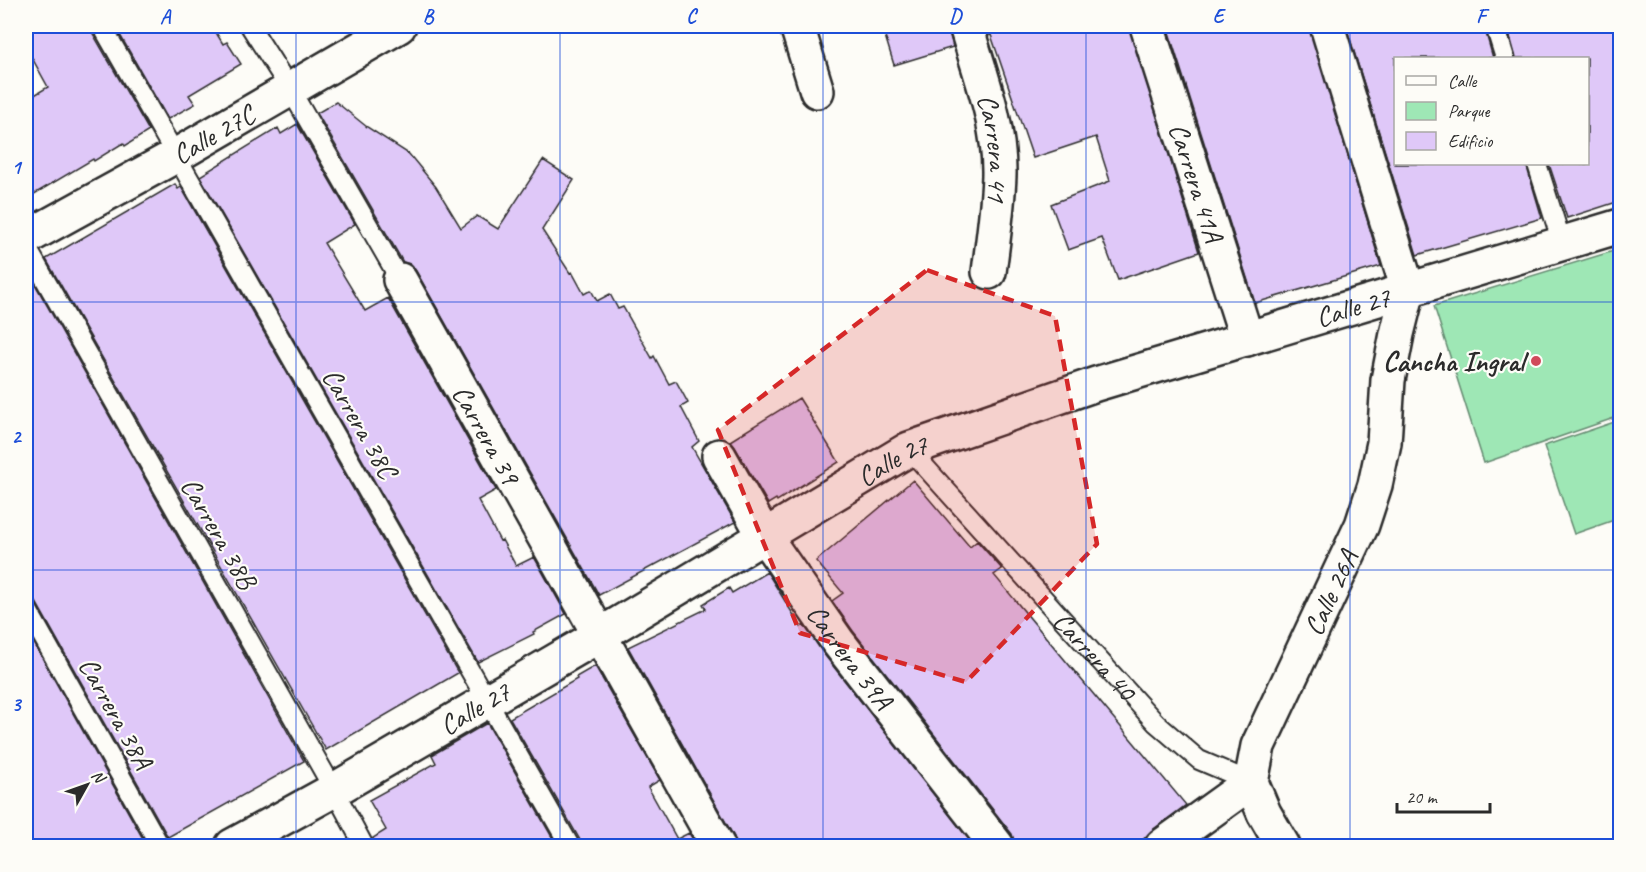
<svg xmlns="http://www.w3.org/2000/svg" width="1646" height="872" viewBox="0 0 1646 872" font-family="Caveat,sans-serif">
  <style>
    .green { fill: #9ee7b5; stroke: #648970; stroke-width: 1.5 }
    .building { fill: #dfc8f8; stroke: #2b2b2b; stroke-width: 1.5 }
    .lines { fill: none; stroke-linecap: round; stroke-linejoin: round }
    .service-casing { stroke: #2b2b2b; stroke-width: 22 }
    .minor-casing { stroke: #2b2b2b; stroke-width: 38 }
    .tertiary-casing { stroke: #2b2b2b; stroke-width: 38 }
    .service { stroke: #fdfcf7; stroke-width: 18 }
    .minor { stroke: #fdfcf7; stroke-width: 33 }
    .tertiary { stroke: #fdfcf7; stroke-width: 33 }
    .marked { fill: #d62828; fill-opacity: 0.2; stroke: #d62828; stroke-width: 4.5; stroke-dasharray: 12 8; stroke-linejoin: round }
    .grid { fill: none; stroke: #1d4ed8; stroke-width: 1.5; stroke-opacity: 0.55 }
    .poi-dot { fill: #d1495b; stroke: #fdfcf7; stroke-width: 2 }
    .labels { text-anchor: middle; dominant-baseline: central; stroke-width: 4.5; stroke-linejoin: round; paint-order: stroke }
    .street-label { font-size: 28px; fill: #2b2b2b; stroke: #fdfcf7 }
    .poi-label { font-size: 28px; font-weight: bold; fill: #2b2b2b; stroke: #fdfcf7; text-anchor: end }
    .neatline { fill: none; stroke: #1d4ed8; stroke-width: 2 }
    .grid-label { font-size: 20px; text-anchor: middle; font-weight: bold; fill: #1d4ed8 }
  </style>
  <rect width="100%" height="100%" fill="#fdfcf7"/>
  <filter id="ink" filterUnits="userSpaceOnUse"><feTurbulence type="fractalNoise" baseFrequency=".0167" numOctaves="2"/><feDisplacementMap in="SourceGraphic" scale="12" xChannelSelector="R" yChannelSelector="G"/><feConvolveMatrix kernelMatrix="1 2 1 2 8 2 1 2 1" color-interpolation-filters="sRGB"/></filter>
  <g filter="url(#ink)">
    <!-- green -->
    <path class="green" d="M1620 249V416L1484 463 1434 306Z
      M1620 420V518L1574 534 1544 446Z"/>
    <!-- building -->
    <path class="building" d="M26 26H91L92 32 149 131 125 146 123 143 94 161 93 159 26 199V100L48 87 26 47Z
      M115 26H212L223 44 227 42 241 64 189 95 195 104 168 119Z
      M882 26H948L953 47 894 65Z
      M985 26H1129L1199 252 1118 280 1102 238 1068 250 1051 204 1110 181 1096 137 1033 158 991 35 988 36Z
      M1167 26H1309L1381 266 1255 303Z
      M1346 26H1484L1493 58H1395V164H1526L1542 218 1417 255Z
      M1507 26H1620V201L1567 218 1549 164H1587V58H1516Z
      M336 102 367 127 409 154 436 187 461 228 477 216 498 229 543 160 574 180 542 230 570 273 572 272 584 294 591 290 597 301 610 294 618 309 623 307 652 358 654 356 669 384 676 381 688 403 681 407 699 441 692 447 735 522 599 595 416 271 410 264 403 262 317 113Z
      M297 124 355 224 324 243 365 311 388 298 496 490 478 500 500 541 502 540 516 566 534 557 566 614 533 632 534 634 478 662 200 176 278 128 281 134Z
      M175 184 178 189 181 187 458 673 326 750 46 259Z
      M27 270 304 761 168 837 36 602 31 597 26 596Z
      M799 398 839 462 777 501 776 499 768 504 735 447 730 441Z
      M913 480 970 547 977 541 1002 569 994 575 1186 805 1151 831 1137 846H1015L1012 834 853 631 832 601 843 593 816 561Z
      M767 572 801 627 804 625 823 653 974 846H737L734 837 628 647 706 609 703 604 729 588 732 593Z
      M26 629 147 846H26Z
      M595 666 660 780 648 787 677 839 689 833 697 846H581L580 840 510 718 577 679 576 677Z
      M487 723 557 846H375L373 838 386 830 369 800 436 763 432 755Z"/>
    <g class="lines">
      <defs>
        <g id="service">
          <path d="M102 26 570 846"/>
          <path d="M250 26 290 89 400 280"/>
          <path d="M1495 26 1505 58"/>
          <path d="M1537 164 1562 243"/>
          <path d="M26 246 334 790 364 846"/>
          <path id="s1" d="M909 449 1156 723 1199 760 1251 782"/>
          <path d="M26 607 160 846"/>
        </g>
        <g id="minor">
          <path d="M797 26 817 91"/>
          <path id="s2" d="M966 26C980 74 1000 124 999 175 998 207 993 240 989 272"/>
          <path id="s3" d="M1147 26 1247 339"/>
          <path id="s4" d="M400 280 718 846"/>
          <path d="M1408 290 1620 226"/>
          <path id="s5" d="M719 456 765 537 838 642 997 846"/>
          <path d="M1162 846 1251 782"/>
        </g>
        <g id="tertiary">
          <path d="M1327 26 1408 290"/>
          <path id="s6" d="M26 238 177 155 399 26"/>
          <path id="s7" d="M232 846 334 790 600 635 909 449 1096 384 1408 290"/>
          <path id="s8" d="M1283 846 1264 813 1251 782 1258 746 1362 525 1375 485 1384 443 1388 380 1397 334 1408 290"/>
        </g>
      </defs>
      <!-- service casing -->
      <use href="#service" class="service-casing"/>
      <!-- minor casing -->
      <use href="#minor" class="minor-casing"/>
      <!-- tertiary casing -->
      <use href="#tertiary" class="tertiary-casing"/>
      <!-- service -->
      <use href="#service" class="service"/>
      <!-- minor -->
      <use href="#minor" class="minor"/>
      <!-- tertiary -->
      <use href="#tertiary" class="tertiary"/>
    </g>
  </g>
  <!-- marked area -->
  <path class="marked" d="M927 270 1055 316 1097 544 966 682 800 633 718 430Z"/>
  <!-- grid -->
  <path class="grid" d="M296 26V846M560 26V846M823 26V846M1086 26V846M1350 26V846M26 302H1620M26 570H1620"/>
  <!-- markers -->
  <circle class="poi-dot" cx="1536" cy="361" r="6"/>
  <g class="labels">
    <!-- street labels -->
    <g class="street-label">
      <text stroke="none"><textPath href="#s6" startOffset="214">Calle 27C</textPath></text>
      <text stroke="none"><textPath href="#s2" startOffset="126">Carrera 41</textPath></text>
      <text stroke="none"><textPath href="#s3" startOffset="164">Carrera 41A</textPath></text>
      <text stroke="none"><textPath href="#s7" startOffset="1251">Calle 27</textPath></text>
      <text transform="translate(360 423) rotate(60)">Carrera 38C</text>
      <text stroke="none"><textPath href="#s4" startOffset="177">Carrera 39</textPath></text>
      <text stroke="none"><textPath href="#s7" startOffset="765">Calle 27</textPath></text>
      <text transform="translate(219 533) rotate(60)">Carrera 38B</text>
      <text stroke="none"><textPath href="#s8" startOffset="278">Calle 26A</textPath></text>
      <text stroke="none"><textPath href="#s1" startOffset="278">Carrera 40</textPath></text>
      <text stroke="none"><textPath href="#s5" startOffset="240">Carrera 39A</textPath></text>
      <text stroke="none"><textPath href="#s7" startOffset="279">Calle 27</textPath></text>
      <text transform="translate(116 713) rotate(61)">Carrera 38A</text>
    </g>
    <!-- poi labels -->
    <g class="poi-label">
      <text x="1524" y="361">Cancha Ingral</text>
    </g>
  </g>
  <!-- margin -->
  <rect width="1646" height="872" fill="none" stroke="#fdfcf7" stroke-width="66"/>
  <!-- legend -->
  <rect x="1394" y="57" width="195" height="108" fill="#fdfcf7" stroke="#a9a8a5" stroke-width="1.5"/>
  <rect x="1406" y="76" width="30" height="9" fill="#fdfcf7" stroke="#a9a8a5" stroke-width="1.5"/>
  <text x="1448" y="87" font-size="18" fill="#2b2b2b">Calle</text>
  <rect x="1406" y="102" width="30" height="18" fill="#9ee7b5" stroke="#a9a8a5" stroke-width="1.5"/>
  <text x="1448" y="117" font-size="18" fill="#2b2b2b">Parque</text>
  <rect x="1406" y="132" width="30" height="18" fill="#dfc8f8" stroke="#a9a8a5" stroke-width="1.5"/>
  <text x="1448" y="147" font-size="18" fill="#2b2b2b">Edificio</text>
  <!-- north arrow -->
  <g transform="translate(87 785) rotate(50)" stroke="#fdfcf7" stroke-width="4.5" paint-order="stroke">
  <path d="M0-4.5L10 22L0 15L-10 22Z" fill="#2b2b2b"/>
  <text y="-9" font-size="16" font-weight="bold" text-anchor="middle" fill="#2b2b2b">N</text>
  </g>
  <!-- scale -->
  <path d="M1397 803v9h93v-9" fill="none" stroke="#2b2b2b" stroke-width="3"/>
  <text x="1406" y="803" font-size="18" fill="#2b2b2b" stroke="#fdfcf7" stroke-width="4.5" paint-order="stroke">20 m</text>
  <rect x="33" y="33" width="1580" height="806" class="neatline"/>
  <g class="grid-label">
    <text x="165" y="23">A</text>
    <text x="428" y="23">B</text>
    <text x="691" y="23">C</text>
    <text x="955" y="23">D</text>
    <text x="1218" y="23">E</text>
    <text x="1481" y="23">F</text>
    <text x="16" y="174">1</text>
    <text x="16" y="443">2</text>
    <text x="16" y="711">3</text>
  </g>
</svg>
